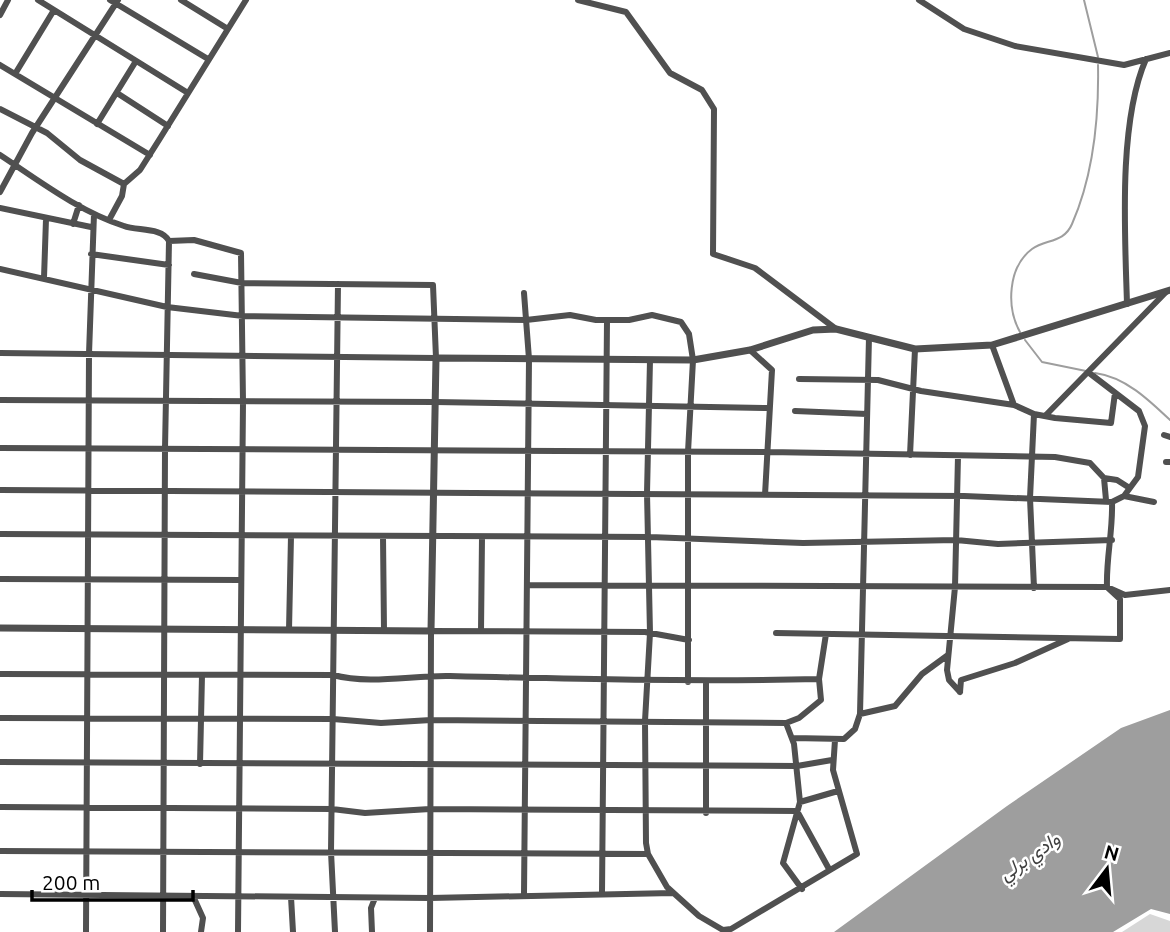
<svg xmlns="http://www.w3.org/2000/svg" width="1170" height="932" viewBox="0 0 1170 932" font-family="Ubuntu,Vazirmatn,sans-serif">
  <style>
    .green { fill: #d7d7d7 }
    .water { fill: #9e9e9e }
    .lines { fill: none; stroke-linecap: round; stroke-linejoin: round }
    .stream { stroke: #9e9e9e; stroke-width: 2 }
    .minor { stroke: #505050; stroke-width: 6 }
    .tertiary { stroke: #505050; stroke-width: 7 }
    .labels { text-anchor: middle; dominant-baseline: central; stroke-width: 5; stroke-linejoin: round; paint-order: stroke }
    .water-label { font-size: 19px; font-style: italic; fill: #3f3f3f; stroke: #fff }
  </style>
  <rect width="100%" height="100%" fill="#fff"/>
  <!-- green -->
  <path class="green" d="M1150 914 1170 921V932H1122Z"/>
  <!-- water -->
  <path class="water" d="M1170 710V914L1151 909 1113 932H834L1007 806 1121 728Z"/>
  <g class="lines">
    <!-- stream -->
    <path class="stream" d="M1084 0 1098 57
      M1020 332C1006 307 1008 267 1032 249 1046 239 1064 243 1072 224 1093 176 1099 117 1098 65
      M1025 340 1042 362 1086 371
      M1095 373C1125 377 1148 399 1170 420"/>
    <!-- minor -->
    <path class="minor" d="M38 0 188 93
      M110 0 208 59
      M181 0 228 29
      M578 0 626 12 670 73 702 90 714 109 713 254 755 268 836 329
      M919 0 964 29 1015 46 1124 65 1170 53
      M0 15 8 0
      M0 65 150 155
      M15 74 54 10
      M117 93 168 126
      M0 109 47 133 80 160 124 184
      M97 124 136 61
      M0 155C38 180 80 212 124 226 137 231 162 227 169 241L165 449 163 932
      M0 192 32 133 118 0
      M0 208 91 227
      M109 220 122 196 124 184 140 170 159 140 246 0
      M73 224 79 205
      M169 241 194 240 241 253 243 402 238 932
      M91 254 169 265
      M0 269 167 307 243 316 526 320 570 315 596 320H629L652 315 681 322 689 334 693 360 688 452V682
      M44 278 46 219
      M524 293 529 359 524 895
      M1127 304C1125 234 1118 123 1146 59
      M992 345 1014 405
      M750 350 772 370 765 495
      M0 353 436 358 433 285 242 283 194 274
      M650 360 647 493 650 633 645 721 646 843 648 854 667 887 699 916 723 930 731 929 857 854 833 770 835 740
      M799 379 878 380 921 391 1014 405 1034 414 1055 418 1111 423 1115 393
      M0 400 435 402 768 408
      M795 411 867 414
      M1034 414 1030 498 1034 588
      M1045 416 1166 292
      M1164 435 1170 437
      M0 448 768 452 1055 457 1090 463 1104 478 1117 480 1128 487
      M910 455 915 349
      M958 456 955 587 947 670 949 680 960 692
      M1166 462H1170
      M1104 478 1106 500
      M0 490 964 496 1112 502 1124 496 1138 477 1145 426 1139 411 1088 372
      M1124 496 1154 502
      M0 534 650 537 803 543 956 540 998 544 1112 540
      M383 536 384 631
      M0 579 241 580
      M527 585 1107 587 1125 595 1170 590
      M289 630 291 536
      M481 631 482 537
      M776 633 1120 639V599L1107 587C1106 558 1113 531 1112 502
      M0 674 333 675C370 685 413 675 450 676 573 679 696 682 819 679
      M706 682V813
      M960 692 961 680 1015 663 1068 639
      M860 714 895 706 922 674 948 655
      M0 718 333 719 381 723 431 720 786 723 799 718 821 700 819 679 826 634
      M786 723 794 744 800 802 783 863 802 889
      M793 738 844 739 855 729 860 714 869 337
      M0 762 797 766 832 760
      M200 764 202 675
      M800 802 838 791
      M0 807 332 809 365 813 430 809 797 811 829 869
      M0 851 648 854
      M0 894 430 898 673 893
      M602 894 607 320
      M193 896 203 918 201 932
      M291 897 293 932
      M86 932 89 354 94 214
      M335 932 331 852 338 284
      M372 932 371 908 375 898
      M430 932 431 631 645 632 689 640"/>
    <!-- tertiary -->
    <path class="tertiary" d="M0 628 431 631 436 358 693 360 750 350 813 330 836 329 915 349 992 345 1170 290"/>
  </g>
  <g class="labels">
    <!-- water labels -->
    <g class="water-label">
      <text transform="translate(1029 856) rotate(-35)">وادي برلي</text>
    </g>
  </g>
  <!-- north arrow -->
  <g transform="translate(1107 869) rotate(16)" stroke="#ffffff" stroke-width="5" paint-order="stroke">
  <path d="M0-5L12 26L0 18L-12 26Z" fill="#000000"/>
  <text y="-10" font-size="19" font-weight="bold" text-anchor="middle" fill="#000000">N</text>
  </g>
  <!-- scale -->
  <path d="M32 890v10h161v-10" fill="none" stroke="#000000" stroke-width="3.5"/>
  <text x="42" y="890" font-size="21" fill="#000000" stroke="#ffffff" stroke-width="5" paint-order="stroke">200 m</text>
</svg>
